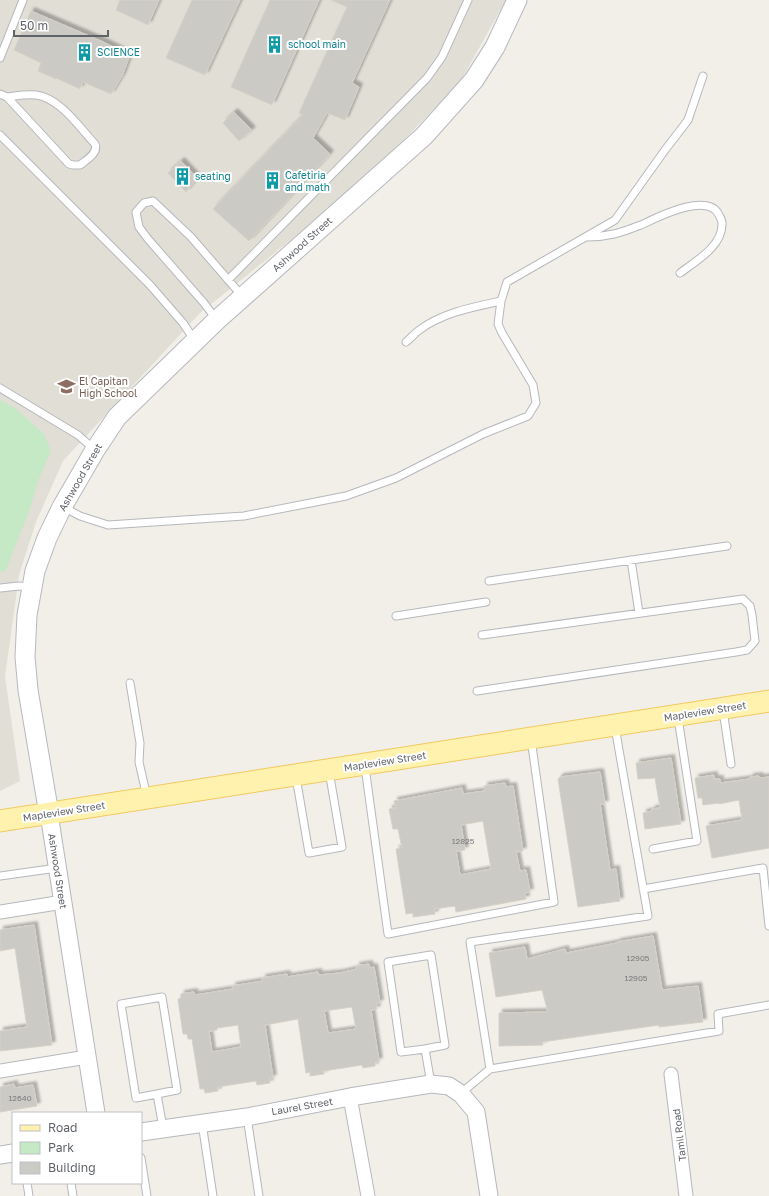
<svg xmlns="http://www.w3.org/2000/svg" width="769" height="1196" viewBox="0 0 769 1196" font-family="'Golos Text',sans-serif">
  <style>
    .education { fill: #e1ded6 }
    .green { fill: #c5e8c5 }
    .building { fill: #cccac5; stroke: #d6d1c6; fill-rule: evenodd; filter: url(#shadow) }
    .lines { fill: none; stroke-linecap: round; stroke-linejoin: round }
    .service-casing { stroke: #b5b8bc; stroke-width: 9 }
    .minor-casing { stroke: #b5b8bc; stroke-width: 15 }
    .tertiary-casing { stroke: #b5b8bc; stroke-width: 19 }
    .secondary-casing { stroke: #b6babf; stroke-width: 21 }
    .primary-casing { stroke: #f2c960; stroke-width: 23 }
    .service { stroke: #fff; stroke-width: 7 }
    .minor { stroke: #fff; stroke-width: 13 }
    .tertiary { stroke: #fff; stroke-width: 17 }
    .secondary { stroke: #fff; stroke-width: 19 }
    .primary { stroke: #fff2af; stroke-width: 21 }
    .labels { text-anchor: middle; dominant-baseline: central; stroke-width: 4; stroke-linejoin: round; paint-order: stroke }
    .number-label { font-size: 8px; fill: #7a7d7f }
    .culture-label { font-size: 10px; fill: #0d838f; stroke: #fff; text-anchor: start }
    .street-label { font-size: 10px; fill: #5f6368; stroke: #fff }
    .education-label { font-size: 10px; fill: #785e54; stroke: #fff; text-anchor: start }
  </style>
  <defs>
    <filter id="shadow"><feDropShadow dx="3.5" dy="-3.5" stdDeviation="1" flood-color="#0004"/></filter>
  </defs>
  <rect width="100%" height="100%" fill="#f1efe8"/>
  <!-- education -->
  <path class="education" d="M0 0H506L460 82 396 148 302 231 200 313 63 461 36 522 19 575 5 677 20 781 0 791Z"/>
  <!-- green -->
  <path class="green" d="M0 400 16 409 44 434 51 451 39 478 29 511 5 572 0 571Z"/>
  <!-- building -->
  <path class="building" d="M120 0H159L148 25 116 10Z
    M192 0H240L205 75 166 58Z
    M270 0H319L272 105 231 87Z
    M331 0H390L352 83 359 87 345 120 327 113 313 138 330 154 249 241 213 209 303 115 299 113 347 7Z
    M31 11 101 41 130 55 122 76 111 94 83 82 80 89 56 78V79L38 71 41 63 14 50Z
    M234 112 252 130 239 141 223 123Z
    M181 161 197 178 186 192 168 173Z
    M671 758 681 824 645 829 643 813 652 811V809L660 808 655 778 638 779 636 763Z
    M600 772 605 804H600L610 870 616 869 620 901 578 907 558 779 560 777Z
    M714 775V779H720V783L750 779V777L759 776 760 778 769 777V848L712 858 706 826 742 820 739 800 719 804V803L703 805 702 798H698L695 778Z
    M505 783 506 787 513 786 523 851 516 852 520 871 526 870 530 892 525 893 526 899 456 912 455 906 434 909 435 914 413 917V913L406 914 396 849 402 848 398 829H393L389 809 396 808 394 801 462 788 463 794 485 791 484 786ZM483 821 491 869 460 875 456 851 465 850 461 825Z
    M34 925 52 1045 0 1051V1031L27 1027 15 948 0 951V930Z
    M653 936 662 990 698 986 703 1022 659 1027V1025L542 1042 543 1045 499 1046V1013L548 1012 542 990 496 997 489 953 525 947 527 959 565 949 566 953 617 943V942Z
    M369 964 370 968 374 967 380 1003 376 1004 377 1009 371 1010 379 1061 375 1062V1066L363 1068 362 1065 343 1068 323 1071 324 1074 310 1076V1072L306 1073 298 1019 265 1025 273 1078 269 1079 270 1083 257 1085 256 1081 217 1087 218 1091 205 1093 204 1089H200L192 1039H188L187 1034H183L178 999 181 998V994L194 992 195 995 233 989 232 986 263 981 262 978 287 974V977L318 972 319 975 340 973 357 969 356 966ZM352 1007 356 1029 328 1033 324 1011ZM238 1025 241 1047 212 1052 209 1031 217 1030V1028Z
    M14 1084 15 1088 33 1085 37 1106 0 1112V1087Z"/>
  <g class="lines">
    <defs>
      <path id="service" d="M0 58 23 0
        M0 94 7 97 69 164 73 165H80C86 160 99 153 95 144 79 127 60 98 36 95 26 94 16 96 7 97
        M0 135 150 285 183 323 195 341
        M587 237C597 237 605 236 614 234 623 232 632 228 641 225 656 218 708 191 719 215 720 217 722 220 722 223 723 246 696 261 680 273
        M228 280 427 78 442 57 468 0
        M216 319 204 303 148 239 139 227 136 212 144 203 153 201 191 237 243 297
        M406 342C410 339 414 334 418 331 441 313 473 307 501 301
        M0 388 78 435 95 450
        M63 507 80 516 108 525 244 516 346 496 396 478 483 434 528 416 536 403 533 385 502 333 498 324 501 301 507 282 615 220 665 150 688 120 703 76
        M631 560 639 613
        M489 581 727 546
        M0 588 19 586 32 587
        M396 616 486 602
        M130 683 140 743 139 762 147 797
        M477 691 736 652 747 650 755 641 752 615 750 606 743 599 482 635
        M723 710 731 764
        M365 767 388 934 554 902 531 739
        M296 777 309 853 342 847 329 771
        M653 849 697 841 678 718
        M0 876 57 868
        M643 889 763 868 769 926
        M425 1049 401 1052 388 962 431 955 445 1045 425 1049 431 1084
        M490 1069 719 1031 718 1014 769 1005
        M461 1093 490 1069 470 942 648 916 615 727
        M157 1094 136 1098 121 1004 162 997 177 1090 157 1094 163 1128
        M247 1117 259 1196
        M202 1123 213 1196
        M141 1158 147 1196
        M27 1183 29 1196
        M71 1183 73 1196"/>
      <path id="minor" d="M0 912 63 902
        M0 1071 87 1057
        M671 1074 686 1196
        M350 1097 368 1196"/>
      <path id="tertiary" d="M49 814 96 1113
        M141 1132 247 1117 350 1097 431 1084 449 1086 461 1094 476 1112 489 1196
        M0 1155 13 1153"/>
      <path id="secondary" d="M49 814 28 690 25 657 27 615 35 571 47 538 62 507 95 450 117 417 217 320 424 136 474 80 495 47 517 0"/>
      <path id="primary" d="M0 821 769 701"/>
    </defs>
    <!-- service casing -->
    <use href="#service" class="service-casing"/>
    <!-- minor casing -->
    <use href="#minor" class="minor-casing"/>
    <!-- tertiary casing -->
    <use href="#tertiary" class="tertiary-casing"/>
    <!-- secondary casing -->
    <use href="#secondary" class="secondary-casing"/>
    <!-- primary casing -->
    <use href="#primary" class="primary-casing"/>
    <!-- service -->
    <use href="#service" class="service"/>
    <!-- minor -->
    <use href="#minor" class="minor"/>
    <!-- tertiary -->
    <use href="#tertiary" class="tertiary"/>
    <!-- secondary -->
    <use href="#secondary" class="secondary"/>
    <!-- primary -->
    <use href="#primary" class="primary"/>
  </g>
  <!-- icons -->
  <defs>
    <symbol id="building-bare" viewBox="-9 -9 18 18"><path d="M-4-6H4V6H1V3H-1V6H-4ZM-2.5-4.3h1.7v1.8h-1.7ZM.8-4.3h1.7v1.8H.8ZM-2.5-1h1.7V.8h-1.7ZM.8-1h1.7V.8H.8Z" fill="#0f9aa8" stroke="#fff" stroke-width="2.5" paint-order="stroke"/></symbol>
    <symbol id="school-bare" viewBox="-9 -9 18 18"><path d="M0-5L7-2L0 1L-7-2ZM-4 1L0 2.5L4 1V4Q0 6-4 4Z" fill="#8d6e63" stroke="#fff" stroke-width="2.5" paint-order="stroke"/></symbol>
  </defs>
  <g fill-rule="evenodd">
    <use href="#building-bare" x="262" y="32" width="25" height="25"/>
    <use href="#building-bare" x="72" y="40" width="25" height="25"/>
    <use href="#building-bare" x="170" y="164" width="25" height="25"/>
    <use href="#building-bare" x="260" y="168" width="25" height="25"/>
    <use href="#school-bare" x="54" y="374" width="25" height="25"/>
  </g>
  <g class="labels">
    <!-- number labels -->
    <g class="number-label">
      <text x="463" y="841">12825</text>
      <text x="638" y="958">12905</text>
      <text x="636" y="978">12905</text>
      <text x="20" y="1098">12640</text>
    </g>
    <!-- culture labels -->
    <g class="culture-label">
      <text x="288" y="44">school main</text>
      <text x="97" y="52">SCIENCE</text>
      <text x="285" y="175">Cafetiria<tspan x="285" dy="12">and math</tspan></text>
      <text x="195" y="176">seating</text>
    </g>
    <!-- street labels -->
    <g class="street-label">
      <text transform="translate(302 244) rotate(-42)">Ashwood Street</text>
      <text transform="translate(80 477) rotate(-60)">Ashwood Street</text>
      <text transform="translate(705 711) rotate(-9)">Mapleview Street</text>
      <text transform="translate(385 761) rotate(-9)">Mapleview Street</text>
      <text transform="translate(64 811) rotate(-9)">Mapleview Street</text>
      <text transform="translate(58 871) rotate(81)">Ashwood Street</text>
      <text transform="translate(302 1106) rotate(-10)">Laurel Street</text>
      <text transform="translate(679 1135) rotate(-97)">Tamil Road</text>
    </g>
    <!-- education labels -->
    <g class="education-label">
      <text x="79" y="381">El Capitan<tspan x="79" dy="12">High School</tspan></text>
    </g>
  </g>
  <!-- legend -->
  <rect x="12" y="1112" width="130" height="72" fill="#ffffff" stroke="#bfc1c3"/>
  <rect x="20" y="1125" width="20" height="6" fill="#fff2af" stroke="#bfc1c3"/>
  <text x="48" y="1132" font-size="12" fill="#5f6368">Road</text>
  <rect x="20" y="1142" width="20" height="12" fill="#c5e8c5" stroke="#bfc1c3"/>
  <text x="48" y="1152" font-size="12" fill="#5f6368">Park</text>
  <rect x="20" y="1162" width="20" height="12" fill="#cccac5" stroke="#bfc1c3"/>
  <text x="48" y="1172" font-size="12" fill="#5f6368">Building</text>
  <!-- scale -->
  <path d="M14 30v6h94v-6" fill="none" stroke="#5f6368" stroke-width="2"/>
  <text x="20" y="30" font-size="12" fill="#5f6368" stroke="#ffffff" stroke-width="3" paint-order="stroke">50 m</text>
</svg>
